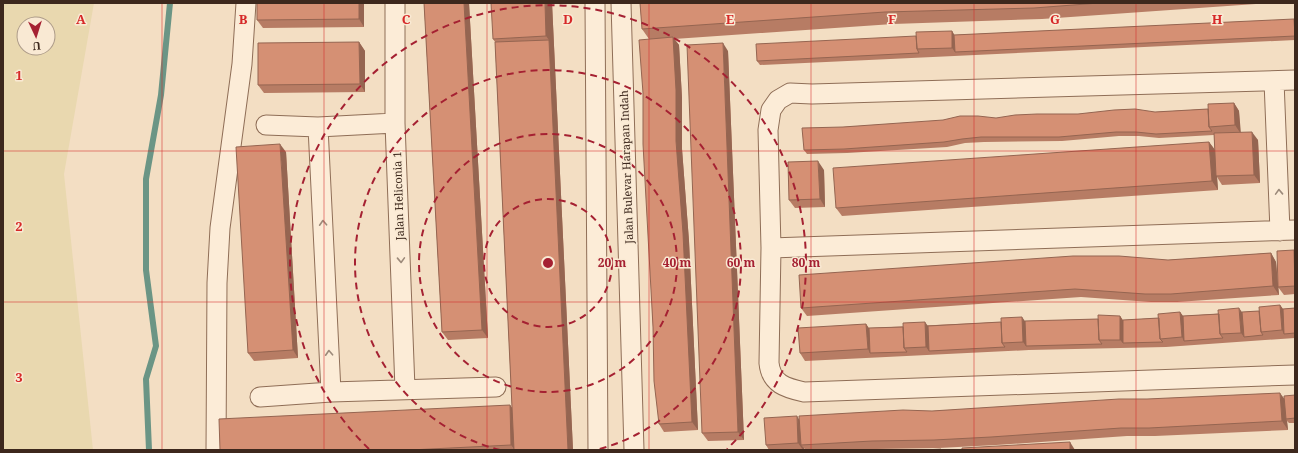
<svg xmlns="http://www.w3.org/2000/svg" width="1298" height="453" viewBox="0 0 1298 453" font-family="'Noto Serif',serif">
  <style>
    .farmland { fill: #e9d8af; fill-rule: evenodd }
    .lines { fill: none; stroke-linecap: round; stroke-linejoin: round }
    .stream { stroke: #6b9585; stroke-width: 6 }
    .minor-casing { stroke: #8f6e57; stroke-width: 21 }
    .minor { stroke: #fcecd7; stroke-width: 19 }
    .wall { fill: #b77c64 }
    .shaded-wall { fill: #956551 }
    .building { fill: #d59074; stroke: #956551 }
    .oneway { stroke: #9c8a7a }
    .grid { fill: none; stroke: #d62828; stroke-width: 1; stroke-opacity: 0.55 }
    .ring { fill: none; stroke: #a52132; stroke-width: 2; stroke-dasharray: 7 5 }
    .labels { text-anchor: middle; dominant-baseline: central; stroke-width: 3; stroke-linejoin: round; paint-order: stroke }
    .street-label { font-size: 11px; fill: #3d281d; stroke: #f9e9d3 }
    .grid-label { font-size: 13px; text-anchor: middle; font-weight: bold; fill: #d62828; stroke: #f9e9d3; stroke-width: 3; stroke-linejoin: round; paint-order: stroke }
    .centre { fill: #a52132; stroke: #f9e9d3; stroke-width: 2 }
    .ring-label { font-size: 12px; text-anchor: middle; font-weight: bold; fill: #a52132; stroke: #f9e9d3; stroke-width: 3; stroke-linejoin: round; paint-order: stroke }
  </style>
  <rect width="100%" height="100%" fill="#f3dec3"/>
  <!-- farmland -->
  <path class="farmland" d="M3 3H94L64 174 93 450H3ZM24 24H48V48H24Z"/>
  <g class="lines">
    <!-- stream -->
    <path class="stream" d="M149 450 146 379 156 346 146 270V179L161 95 170 3"/>
    <defs>
      <path id="minor" d="M395 3V123L405 389
        M595 3 598 450
        M621 3 634 450
        M1295 80 812 94 790 93 778 100 771 110 768 130 771 248 769 363C771 384 786 388 804 392L1295 375
        M1274 81 1280 231
        M266 125 318 127 395 123
        M318 127 331 392
        M771 248 1295 230
        M260 397 331 392 496 387
        M216 450 217 283 220 228 242 64 246 3"/>
    </defs>
    <!-- minor casing -->
    <use href="#minor" class="minor-casing"/>
    <!-- minor -->
    <use href="#minor" class="minor"/>
  </g>
  <!-- wall -->
  <path class="wall" d="M364 3V27L263 28 257 20Z
    M424 3H469L488 338 448 340 442 332Z
    M552 3 573 450H220L510 405 512 408 495 42 493 39Z
    M640 3H1270L1042 19 893 24 674 39 679 45 682 98V149L689 241 698 430 664 432 659 424 653 327 643 93 649 39 642 29Z
    M1295 21V40L760 65 757 61 952 31 954 35Z
    M359 42 365 51V92L264 93 258 85Z
    M728 51 744 440 708 441 702 433Z
    M1234 103 1239 111 1240 132 1258 140 1260 183 1222 185 1217 177 1218 190 842 216 836 208 1209 142 1215 150 1214 135 1159 138 1139 136H1119L1062 141 984 142 965 143 947 147 847 153 807 154 804 150 843 127 1078 114 1155 112 1208 109Z
    M286 152 298 358 254 361 248 353Z
    M824 170 825 207 795 208 789 200Z
    M1295 252V294L1284 295 1278 287Z
    M1271 253 1276 262 1279 295 1177 302H1151L1081 297 807 316 801 308 1168 260Z
    M1280 305 1283 309 1295 308V338L1166 347 1029 350 805 361 800 353 866 324 869 328 1025 321 1098 319 1120 316 1123 320 1159 318 1180 312 1183 316 1259 311Z
    M1295 395V423H1289L1287 421 1288 430 1155 436H1127L996 445 939 448 877 449 857 450H805L804 448V450H769L766 445 800 421 932 411 1147 399H1285Z"/>
  <!-- shaded-wall -->
  <path class="shaded-wall" d="M359 3H364V27L359 19Z
    M464 3H469L488 338 482 330Z
    M545 3H552L573 450H568L549 40 546 36Z
    M1294 19 1295 21V37V36Z
    M952 31 957 39 955 52 952 48Z
    M673 37 679 45 682 98V149L689 241 698 430 692 422 676 141Z
    M359 42 365 51V92L360 84Z
    M723 43 728 51 744 440 738 432Z
    M1234 103 1239 111 1241 134 1235 125Z
    M1252 132 1258 140 1260 183 1254 175Z
    M1209 142 1215 150 1218 190 1212 181Z
    M280 144 286 152 298 358 293 350Z
    M818 161 824 170 825 207 820 199Z
    M1271 253 1276 262 1279 295 1273 286Z
    M1280 305 1286 313 1284 334 1282 330Z
    M1239 308 1245 316 1244 337 1241 333Z
    M1180 312 1186 320 1184 341 1182 337Z
    M1120 316 1126 325 1123 343 1120 340Z
    M1022 317 1028 325 1026 346 1023 342Z
    M925 322 931 330 929 351 926 347Z
    M866 324 872 333 870 353 868 349Z
    M1280 393 1286 401V419L1287 421 1288 430 1282 421Z
    M510 405 516 413 515 450 511 445Z
    M797 416 802 424 801 445 804 448V450H803L798 443Z
    M1070 442 1075 450H1070Z"/>
  <!-- building -->
  <path class="building" d="M257 3H359V19L257 20Z
    M424 3H464L482 330 442 332Z
    M491 3H545L546 36 493 39Z
    M640 3H1099L1034 8 885 12 642 29Z
    M1294 19 1295 36 955 52 954 35Z
    M952 31V48L917 49 916 32Z
    M916 36 917 49 919 53 757 61 756 44Z
    M673 37 676 90V141L683 233 692 422 659 424 654 381 653 327 643 144V93L639 40Z
    M549 40 568 450H514L495 42Z
    M359 42 360 84 258 85V43Z
    M723 43 738 432 702 433 687 45Z
    M1234 103 1235 125 1209 127 1208 104Z
    M1135 109 1155 112 1208 109 1209 127 1212 131 1156 134 1136 132H1116L1059 137H981L962 139 944 142 844 149 804 150 802 128 843 127 943 120 960 116H978L996 118 1015 115 1037 114H1078L1114 110Z
    M1252 132 1254 175 1216 176 1214 133Z
    M1209 142 1212 181 836 208 833 168Z
    M280 144 293 350 248 353 236 147Z
    M818 161 820 199 789 200 788 162Z
    M1294 250 1295 286 1278 287 1277 251Z
    M1271 253 1273 286 1171 294H1145L1075 289 801 308 799 275 1073 256H1119L1168 260Z
    M1280 305 1282 330 1261 332 1259 307Z
    M1239 308 1241 333 1220 334 1218 310Z
    M1295 308V333L1284 334 1283 309Z
    M1259 311 1261 332 1263 335 1244 337 1242 312Z
    M1180 312 1182 337 1160 339 1158 314Z
    M1219 314 1220 334 1223 338 1184 341 1183 316Z
    M1098 315 1120 316V340H1099Z
    M1022 317 1023 342 1002 343 1001 318Z
    M1159 318 1160 339 1163 342 1123 343V320Z
    M1098 319 1099 340 1102 344 1026 346 1025 321Z
    M925 322 926 347 904 348 903 323Z
    M1001 322 1002 343 1005 347 929 351 928 326Z
    M866 324 868 349 800 353 798 328Z
    M903 327 904 348 907 352 870 353 869 328Z
    M1280 393 1282 421 1149 428H1121L991 437 934 440 872 441 801 445 799 416 903 410 932 411 1119 399H1147Z
    M1295 395V418L1286 419 1284 396Z
    M510 405 511 445 410 450H220L219 419Z
    M797 416 798 443 766 445 764 418Z
    M1070 442V450H962V448Z
    M941 449V450H925Z"/>
  <!-- one-way arrows -->
  <defs><path id="oneway-chevron" d="M-2-3.5L2.5 0L-2 3.5" fill="none" stroke-width="1.6" stroke-linecap="round" stroke-linejoin="round"/></defs>
  <g class="oneway">
    <use href="#oneway-chevron" transform="translate(1279 192) rotate(-92)"/>
    <use href="#oneway-chevron" transform="translate(323 223) rotate(-93)"/>
    <use href="#oneway-chevron" transform="translate(401 260) rotate(88)"/>
    <use href="#oneway-chevron" transform="translate(329 353) rotate(-93)"/>
  </g>
  <!-- grid -->
  <path class="grid" d="M162 3V450M324 3V450M487 3V450M649 3V450M811 3V450M974 3V450M1136 3V450M3 151H1295M3 302H1295"/>
  <!-- distance rings -->
  <g class="ring">
    <circle cx="548" cy="263" r="64"/>
    <circle cx="548" cy="263" r="129"/>
    <path d="M500 450A193 193 0 1 1 596 450"/>
    <path d="M369 449A258 258 0 1 1 727 449"/>
  </g>
  <g class="labels">
    <!-- street labels -->
    <g class="street-label">
      <text transform="translate(626 167) rotate(-92)">Jalan Bulevar Harapan Indah</text>
      <text transform="translate(398 196) rotate(-92)">Jalan Heliconia 1</text>
    </g>
  </g>
  <g class="grid-label">
    <text x="81" y="24">A</text>
    <text x="243" y="24">B</text>
    <text x="406" y="24">C</text>
    <text x="568" y="24">D</text>
    <text x="730" y="24">E</text>
    <text x="892" y="24">F</text>
    <text x="1055" y="24">G</text>
    <text x="1217" y="24">H</text>
    <text x="19" y="80">1</text>
    <text x="19" y="231">2</text>
    <text x="19" y="382">3</text>
  </g>
  <circle cx="548" cy="263" r="6" class="centre"/>
  <g class="ring-label">
    <text x="612" y="267">20 m</text>
    <text x="677" y="267">40 m</text>
    <text x="741" y="267">60 m</text>
    <text x="806" y="267">80 m</text>
  </g>
  <!-- border -->
  <rect width="1298" height="453" fill="none" stroke="#3d281d" stroke-width="8"/>
  <!-- north arrow -->
  <g transform="translate(36 36) rotate(176)"><circle r="19" fill="#f9e9d3" stroke="#ae9c8a"/>
  <path d="M0-3L7 15L0 10L-7 15Z" fill="#a52132"/>
  <text y="-6" font-size="11" font-weight="bold" text-anchor="middle" fill="#3d281d">U</text>
  </g>
</svg>
